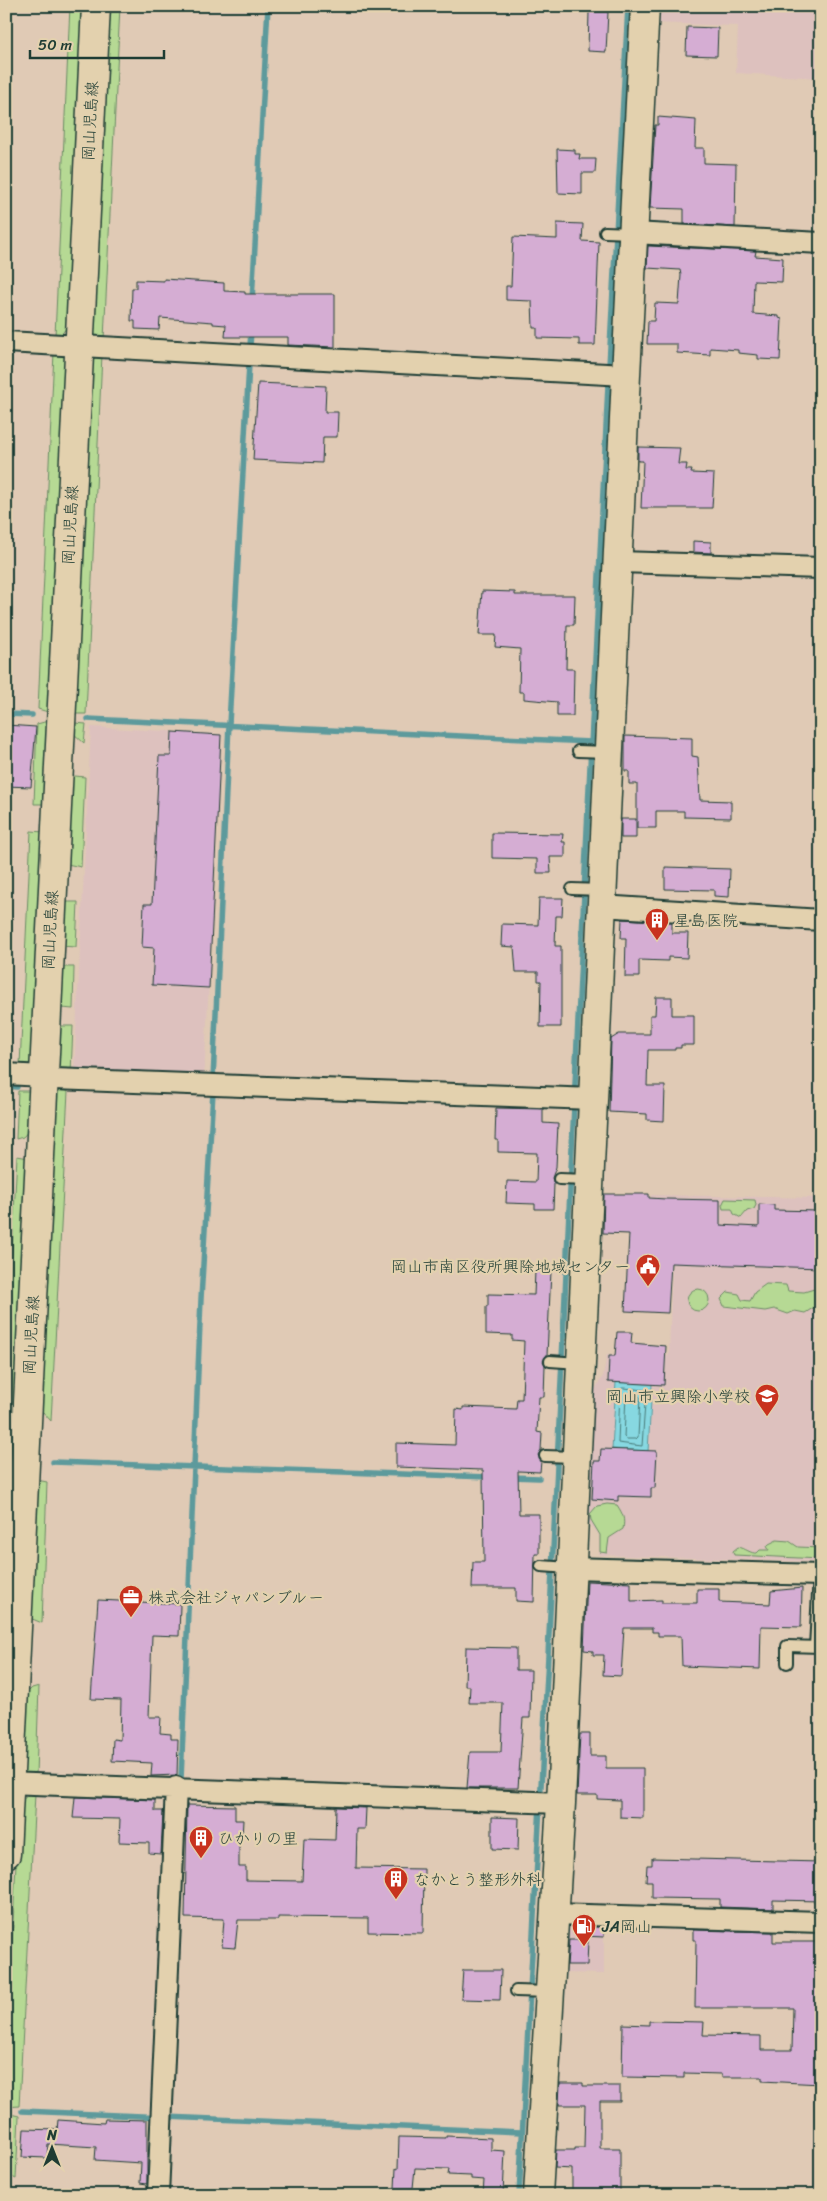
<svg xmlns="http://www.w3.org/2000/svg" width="827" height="2201" viewBox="0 0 827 2201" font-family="Sriracha,'Klee One',sans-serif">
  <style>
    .built { fill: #ddc1be }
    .green { fill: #b6d994; stroke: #6a8b64 }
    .water { fill: #87d8e1; stroke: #5d9a9c }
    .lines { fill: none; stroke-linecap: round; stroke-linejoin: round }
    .shore { stroke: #497b79; stroke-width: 1 }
    .stream { stroke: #5d9a9c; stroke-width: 5.5 }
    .building { fill: #d5add3; stroke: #1f3d34 }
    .lane-casing { stroke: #1f3d34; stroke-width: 14 }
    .street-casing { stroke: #1f3d34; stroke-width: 24 }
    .secondary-casing { stroke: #1f3d34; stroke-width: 31 }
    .primary-casing { stroke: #1f3d34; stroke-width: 31 }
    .lane { stroke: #e3d1ae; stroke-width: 10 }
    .street { stroke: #e3d1ae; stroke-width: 20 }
    .secondary { stroke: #e3d1ae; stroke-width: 28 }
    .primary { stroke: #e3d1ae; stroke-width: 28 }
    .labels { text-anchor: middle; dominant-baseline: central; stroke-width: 4.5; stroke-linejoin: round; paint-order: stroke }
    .street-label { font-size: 16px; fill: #1f3d34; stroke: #e3d1ae }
    .poi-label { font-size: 16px; fill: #1f3d34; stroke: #e3d1ae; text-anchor: start }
  </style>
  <rect width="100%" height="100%" fill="#e0cab5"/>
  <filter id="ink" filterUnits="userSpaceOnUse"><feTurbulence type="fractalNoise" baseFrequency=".02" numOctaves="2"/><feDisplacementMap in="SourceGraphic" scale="10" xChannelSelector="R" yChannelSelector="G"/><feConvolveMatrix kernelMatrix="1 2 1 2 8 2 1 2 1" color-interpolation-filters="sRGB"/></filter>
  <g filter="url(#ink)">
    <!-- built -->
    <path class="built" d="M653 6H821V78L736 73 738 26 653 23Z
      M91 727 222 734 204 1078 74 1073Z
      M651 1195 821 1198V1562L599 1555V1535L588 1521 594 1391 603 1376 607 1354 669 1355 673 1235 649 1234Z
      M564 1920 604 1921V1974L563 1973Z"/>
    <!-- green -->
    <path class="green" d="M70 6H85L69 324 61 335 55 336Z
      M105 6H120L104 339H96L91 335Z
      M54 352H62L68 357 46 804H34L37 724 48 721V712L38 709Z
      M102 354 86 714H75V723L86 724 84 743 72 732 87 357Z
      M75 776 85 777 81 867 67 864 70 778Z
      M31 831 44 832 33 1065H20Z
      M68 902H78L76 947 60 946 64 906Z
      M63 967H74L73 1009 62 1008 58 1004Z
      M60 1026H73L71 1073 58 1071Z
      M52 1090 68 1091 51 1421 42 1411 40 1401Z
      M18 1091H33L31 1128 23 1137 16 1139Z
      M17 1156 29 1158 13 1455H6V1365Z
      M725 1199 755 1200 756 1205 754 1209 747 1211 741 1218 734 1214 732 1209H723L722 1205Z
      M766 1284 786 1285 788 1291 804 1292 821 1287V1303L805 1313 795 1311 788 1314 774 1309 765 1311 724 1306 721 1299 728 1292 739 1294 742 1300 750 1301 755 1292Z
      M687 1300a11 11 0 1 1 22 0a11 11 0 1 1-22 0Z
      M37 1480 47 1482 42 1623 30 1618Z
      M607 1504 617 1505C623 1514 625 1519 623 1529L609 1538 607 1553 600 1552V1535L591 1520 590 1514 597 1506Z
      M777 1540 789 1541 798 1547 821 1548V1559L734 1555 733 1551 738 1547C745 1548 751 1554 757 1553L760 1550H769L767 1546 769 1544Z
      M39 1686 36 1775H27L22 1770 27 1693 32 1688Z
      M29 1794H35L19 2106 7 2107 6 2113V2064L19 1803Z
      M6 2113 19 2116 16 2179 6 2174Z"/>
    <!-- water -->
    <path class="water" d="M616 1382 652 1384 648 1451 612 1449Z"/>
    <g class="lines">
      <!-- shore -->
      <path class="shore" d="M623 1388 646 1390 642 1446 618 1443 620 1390Z
        M629 1394 638 1395 640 1397 638 1437 636 1439H626L624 1437 626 1396Z"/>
      <!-- stream -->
      <path class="stream" d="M570 6 628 10
        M252 301 268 6
        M250 347 251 330
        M6 714 32 715
        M88 719 591 742
        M213 1080 229 724 249 364
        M6 1086 17 1087
        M53 1462 489 1477
        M511 1477 539 1478
        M181 1780 201 1299 213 1092H217
        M22 2111 522 2132
        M519 2195 548 1656 608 385 628 6"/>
    </g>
    <!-- building -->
    <path class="building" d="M589 12H608L606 52 588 51Z
      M687 27 718 28 717 56 686 55Z
      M658 117 696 120 695 148H704V163L736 164 735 227 684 224V209L650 208 655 125H658Z
      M557 149 575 150V154H580L579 159H596L595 173H582V194L558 193Z
      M557 223 583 224 582 241 599 242 595 345H579V339L537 338V328H533L532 301 506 300V286H511L513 237 557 239Z
      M648 246 756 251 755 256 783 258 782 282 754 281 753 314 779 316V318L782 319 780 360 758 359V355L738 353V350L710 348V355L677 353V344H647L648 321H654L655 303 679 304 681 275 680 270 647 268Z
      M164 279 224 283V291L245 292V294H335V347L288 345V337H225L226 325 213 324V322L160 318 159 330 135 329V321H131L132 288H136V280L164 281Z
      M258 383 326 386 325 412H338L337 437H323L322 463 253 460Z
      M638 447 680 448 678 464H687L686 470H692L691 473 714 474 712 508H641L643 461H638Z
      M693 541 711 542V553L693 552Z
      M482 591 515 592V595H575L574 625H567L566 669H574L573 716H557V702L524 699V692H519L520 649 495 647 496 635H479Z
      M6 725 36 727 31 787 6 786Z
      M172 732 221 735 209 988 152 985 154 948 142 947 144 904H152L159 756H171Z
      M625 736 692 738V756L698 757 700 800 731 801V818L684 817V811H656V828H637V784H629V771H625Z
      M621 819H636V838H621Z
      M492 833 563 834 562 842H565V857H550L551 873H537V859L492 858Z
      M665 867 730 869 729 897 714 896V890L665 889Z
      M539 898H563L562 916H556L555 946H561V1027H540L541 981H538V972H516L514 947 501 946 502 924 538 925Z
      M622 919 672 922V933H688L687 958 668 957V961L639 960V977H625L626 938H621Z
      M656 997H672V1015H694V1045H681V1048H675V1050H648L647 1086H665L664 1121 647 1120V1114L609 1112 611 1039 619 1034H650V1015H655Z
      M496 1108 543 1109V1123L558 1124 556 1167 552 1178 554 1184 553 1209H535V1204L506 1203 507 1181 536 1182 537 1153 498 1152V1140H495Z
      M604 1194H649V1198L666 1199 720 1200V1225L759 1227V1204L774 1205V1210L818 1211 817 1239H821V1268L671 1263 668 1313 625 1311 629 1234 603 1233Z
      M535 1271H551L547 1355 543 1361 545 1365 544 1397H539L537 1432 542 1433 541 1450 538 1455 541 1461 540 1472 518 1471 519 1514H539V1554H535L534 1602 516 1601V1588H472L473 1562H484L483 1470 396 1467V1443L455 1445 456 1409 463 1410V1407L516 1409 517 1399H522L524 1341 512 1340V1335L486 1334V1306H488V1294L534 1295Z
      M617 1332H632L631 1343 666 1346 664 1385 608 1382 609 1356H615Z
      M601 1449 657 1451 655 1488H651V1497L618 1496V1501L592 1499 594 1461H600Z
      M587 1581 631 1583V1601L662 1600V1603H697V1589H719V1602L770 1604 771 1591 802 1588 801 1627 761 1626 760 1669 682 1666 681 1636H658V1632H652V1628H624L621 1676 603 1675 604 1655H593V1651L584 1650Z
      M98 1600 180 1604 179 1636 152 1635 149 1717H161L160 1733 171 1734V1739H178L177 1775 151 1776 152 1763 112 1761 113 1739 120 1740 121 1700 91 1699Z
      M466 1647 516 1648V1670H531L530 1718H523L518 1788H467L470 1752H501L503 1703H469L470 1686H465Z
      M580 1734H590V1756H606V1768H643V1818L620 1817V1800L597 1799V1795H577Z
      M75 1797 155 1800V1811H163L161 1854 149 1853V1843L119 1842 120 1819 73 1818Z
      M187 1805 235 1806V1820H243L242 1838H239V1867H246V1880L302 1881 304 1839 335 1840 336 1807 366 1808 365 1829H357L356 1868 424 1869 423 1933 368 1932V1918L278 1917V1920H238L235 1948 222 1947 224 1919 185 1918Z
      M492 1817 519 1818 518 1850 492 1849Z
      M652 1858 821 1862V1901L773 1900V1909L720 1907V1899L652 1898V1881H646L647 1865H652Z
      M584 1927H604V1937L583 1936Z
      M693 1930 773 1932V1942H821V2084L762 2081V2077H722V2074L684 2073V2078L622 2077 623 2024 649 2025V2021L704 2022 703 2035 761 2036V2050H792L793 2008H695L696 1940H693Z
      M569 1940H588L587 1965H567Z
      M463 1970H501L500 2000 461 1999Z
      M560 2083H583V2086H620V2101H600V2148H620V2195H572V2169L555 2168 556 2150H575V2148H584L585 2105H559Z
      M105 2119 147 2120V2184L140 2183 141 2163 95 2160 96 2147 48 2144 47 2158 22 2157 24 2129 57 2130 58 2120 104 2123Z
      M446 2136 491 2138V2150L505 2151 503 2195H483L484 2180 471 2179V2176L448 2175 449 2169 415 2168 413 2188H395L396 2168 398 2169 399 2137 446 2138Z"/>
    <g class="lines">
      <defs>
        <path id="lane" d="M605 232 632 233
          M578 751 608 752
          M572 889 601 890
          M559 1179 588 1180
          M550 1361 579 1363
          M545 1456 575 1457
          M541 1566 569 1568
          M815 1647 819 1575
          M787 1663V1646L820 1647
          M516 1991 549 1992"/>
        <path id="street" d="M633 233 821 243
          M6 342 626 375
          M618 562 821 568
          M601 906 821 920
          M6 1074 43 1076 54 1079 593 1099
          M570 1568 821 1575
          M6 1783 561 1803
          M554 1914 821 1922
          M158 2195 176 1787"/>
        <path id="secondary" d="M538 2195 561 1803 626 375 645 6"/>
        <path id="primary" d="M6 1854 96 6"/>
      </defs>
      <!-- lane casing -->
      <use href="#lane" class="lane-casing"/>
      <!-- street casing -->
      <use href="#street" class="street-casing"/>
      <!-- secondary casing -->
      <use href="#secondary" class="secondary-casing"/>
      <!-- primary casing -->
      <use href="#primary" class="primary-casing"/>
      <!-- lane -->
      <use href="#lane" class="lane"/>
      <!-- street -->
      <use href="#street" class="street"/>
      <!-- secondary -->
      <use href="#secondary" class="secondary"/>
      <!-- primary -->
      <use href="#primary" class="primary"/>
    </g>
  </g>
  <!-- icons -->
  <defs>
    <symbol id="building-pin" viewBox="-11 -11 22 30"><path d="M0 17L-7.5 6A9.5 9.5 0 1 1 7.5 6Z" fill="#c8321e" stroke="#e3d1ae"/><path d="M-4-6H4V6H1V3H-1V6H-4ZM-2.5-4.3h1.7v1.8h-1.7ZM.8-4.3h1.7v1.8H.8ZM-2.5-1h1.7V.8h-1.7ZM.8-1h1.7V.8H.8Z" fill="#fff"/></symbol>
    <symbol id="civic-pin" viewBox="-11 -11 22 30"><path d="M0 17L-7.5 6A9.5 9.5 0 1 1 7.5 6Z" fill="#c8321e" stroke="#e3d1ae"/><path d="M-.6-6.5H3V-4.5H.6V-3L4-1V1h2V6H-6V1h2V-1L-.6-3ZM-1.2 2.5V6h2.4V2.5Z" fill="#fff"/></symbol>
    <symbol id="school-pin" viewBox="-11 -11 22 30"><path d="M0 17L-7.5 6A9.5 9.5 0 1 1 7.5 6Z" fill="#c8321e" stroke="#e3d1ae"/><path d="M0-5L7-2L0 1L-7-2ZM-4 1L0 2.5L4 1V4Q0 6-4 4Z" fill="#fff"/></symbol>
    <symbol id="office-pin" viewBox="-11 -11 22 30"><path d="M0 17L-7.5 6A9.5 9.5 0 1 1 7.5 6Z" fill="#c8321e" stroke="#e3d1ae"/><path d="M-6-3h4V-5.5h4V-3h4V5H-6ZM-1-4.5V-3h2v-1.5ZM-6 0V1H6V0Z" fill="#fff"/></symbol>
    <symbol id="fuel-pin" viewBox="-11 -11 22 30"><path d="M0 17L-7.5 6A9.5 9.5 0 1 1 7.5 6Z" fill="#c8321e" stroke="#e3d1ae"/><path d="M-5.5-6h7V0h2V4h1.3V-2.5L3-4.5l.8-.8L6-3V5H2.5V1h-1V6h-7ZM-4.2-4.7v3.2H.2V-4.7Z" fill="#fff"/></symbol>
  </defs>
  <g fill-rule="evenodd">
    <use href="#building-pin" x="643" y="906" width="28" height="38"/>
    <use href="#civic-pin" x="634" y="1252" width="28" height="38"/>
    <use href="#school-pin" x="753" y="1382" width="28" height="38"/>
    <use href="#office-pin" x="117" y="1583" width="28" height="38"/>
    <use href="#building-pin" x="187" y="1824" width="28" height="38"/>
    <use href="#building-pin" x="382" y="1865" width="28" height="38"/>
    <use href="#fuel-pin" x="570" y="1912" width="28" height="38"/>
  </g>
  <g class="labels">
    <!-- street labels -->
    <g class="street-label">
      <text transform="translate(90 121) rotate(-87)">岡山児島線</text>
      <text transform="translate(70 525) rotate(-87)">岡山児島線</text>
      <text transform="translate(50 930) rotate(-87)">岡山児島線</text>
      <text transform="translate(31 1335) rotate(-87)">岡山児島線</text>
    </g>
    <!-- poi labels -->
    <g class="poi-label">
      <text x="674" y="920">星島医院</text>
      <text x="630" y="1266" text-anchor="end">岡山市南区役所興除地域センター</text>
      <text x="750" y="1396" text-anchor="end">岡山市立興除小学校</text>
      <text x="148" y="1597">株式会社ジャパンブルー</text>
      <text x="218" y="1838">ひかりの里</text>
      <text x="414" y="1879">なかとう整形外科</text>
      <text x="602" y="1926">JA岡山</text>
    </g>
  </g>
  <!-- margin -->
  <rect width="827" height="2201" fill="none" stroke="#e3d1ae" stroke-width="25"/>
  <rect x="12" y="12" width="802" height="2176" fill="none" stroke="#1f3d34" stroke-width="2" filter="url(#ink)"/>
  <!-- north arrow -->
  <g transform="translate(52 2148)" stroke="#e3d1ae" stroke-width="4" paint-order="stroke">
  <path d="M0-4L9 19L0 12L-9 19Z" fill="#1f3d34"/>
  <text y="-8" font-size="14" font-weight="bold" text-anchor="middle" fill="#1f3d34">N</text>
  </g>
  <!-- scale -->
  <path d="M30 50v8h134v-8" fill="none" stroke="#1f3d34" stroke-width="2.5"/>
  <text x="38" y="50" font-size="15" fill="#1f3d34" stroke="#e3d1ae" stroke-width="4" paint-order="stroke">50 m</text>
</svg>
